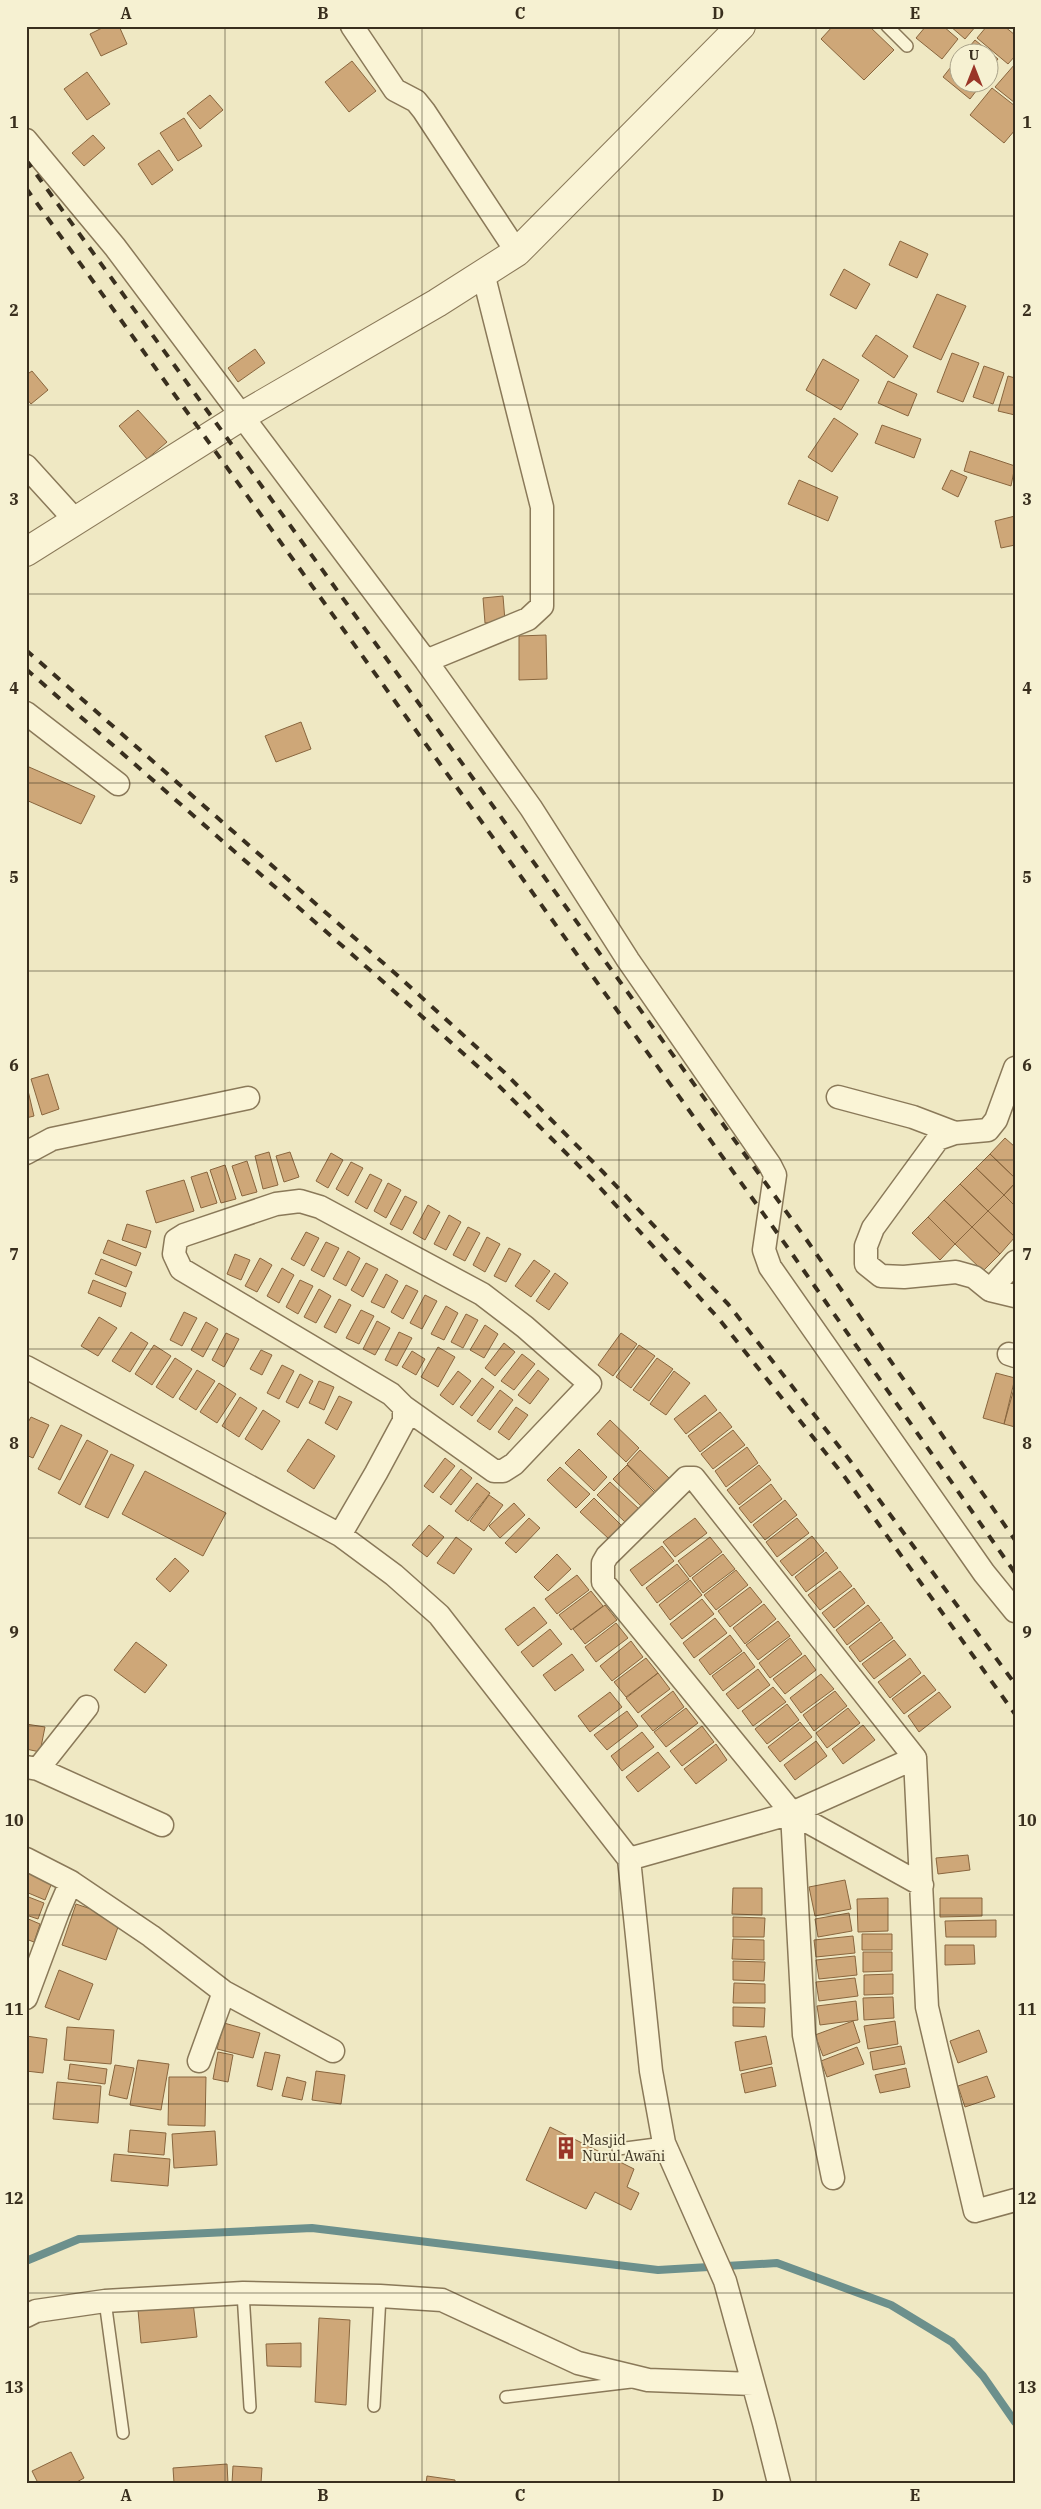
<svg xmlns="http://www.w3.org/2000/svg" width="1041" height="2509" viewBox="0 0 1041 2509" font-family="'IBM Plex Serif',serif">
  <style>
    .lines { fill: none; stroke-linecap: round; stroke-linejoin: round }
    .stream { stroke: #6c908c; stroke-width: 8 }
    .building { fill: #cea778; stroke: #89663e }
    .service-casing { stroke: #8a7959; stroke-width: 14 }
    .minor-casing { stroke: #8a7959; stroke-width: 25 }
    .tertiary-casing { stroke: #8a7959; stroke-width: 30 }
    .service { stroke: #faf4d6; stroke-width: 11 }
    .minor { stroke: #faf4d6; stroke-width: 22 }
    .tertiary { stroke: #faf4d6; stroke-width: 28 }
    .rail { stroke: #392f1e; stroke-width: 4; stroke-dasharray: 9 9; stroke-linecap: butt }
    .grid { fill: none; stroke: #392f1e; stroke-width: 1; stroke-opacity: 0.55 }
    .labels { text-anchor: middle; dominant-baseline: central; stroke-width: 4; stroke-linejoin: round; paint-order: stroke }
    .poi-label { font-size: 14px; fill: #392f1e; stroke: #f6f1d2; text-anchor: start }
    .neatline { fill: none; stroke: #392f1e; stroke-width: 2 }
    .grid-label { font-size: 16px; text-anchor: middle; font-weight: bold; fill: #392f1e }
  </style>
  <rect width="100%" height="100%" fill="#efe8c3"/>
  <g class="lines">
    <!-- stream -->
    <path class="stream" d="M26 2261 79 2239 312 2228 658 2270 777 2263 891 2305 952 2342 983 2376 1015 2422"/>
  </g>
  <!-- building -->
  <path class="building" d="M106 26H119L127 44 101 56 90 34Z
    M833 26H869L894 50 864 80 821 39Z
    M926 26H943L958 39 942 59 916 38Z
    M950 26H976L965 39Z
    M987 26H1004L1015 35V56L1008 64 977 38Z
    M975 40 998 59 988 71V52H965Z
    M958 58V82H983L970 99 943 77Z
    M352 61 376 91 349 112 325 82Z
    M1015 64V103L995 87Z
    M87 72 110 104 87 120 64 89Z
    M992 88 1015 106V130L1004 143 970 115Z
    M210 95 223 110 200 129 187 113Z
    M184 118 202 146 178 161 160 133Z
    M93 135 105 148 84 166 72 153Z
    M159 150 173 170 152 185 138 164Z
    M900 241 928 254 917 278 889 265Z
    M844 269 870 284 856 309 830 295Z
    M937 294 966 306 941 360 913 347Z
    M876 335 908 356 894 378 862 356Z
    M255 349 265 363 238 382 228 368Z
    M952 353 979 363 963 402 937 392Z
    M823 359 859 380 841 410 806 390Z
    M984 366 1004 373 993 404 973 397Z
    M32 371 48 390 31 404 26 398V375Z
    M1008 376 1015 378V415L998 411Z
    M888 381 917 394 908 416 878 403Z
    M138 410 167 442 147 459 119 426Z
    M834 418 858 434 832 472 808 457Z
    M882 425 921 439 914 458 875 443Z
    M970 451 1015 466 1011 486 964 471Z
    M951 470 967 477 958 497 942 489Z
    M799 480 838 497 828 521 788 504Z
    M1015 516V545L1001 548 995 521Z
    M503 596 505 621 485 623 483 598Z
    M546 635 547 679 519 680V636Z
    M301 722 311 749 276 762 265 736Z
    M29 767 95 796 81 824 26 800V774Z
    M48 1074 59 1109 42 1115 31 1079Z
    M26 1082 34 1116 26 1118Z
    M1005 1138 1015 1147V1178L990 1154Z
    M269 1152 278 1185 263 1189 255 1156Z
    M290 1152 299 1177 284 1182 276 1156Z
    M331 1153 343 1160 328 1188 316 1181Z
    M990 1154 1015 1178V1183L1004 1195 976 1168Z
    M247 1161 257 1192 242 1196 232 1166Z
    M351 1162 363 1168 348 1196 336 1189Z
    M225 1165 236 1199 221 1203 210 1170Z
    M976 1168 1004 1195 988 1211 960 1184Z
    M207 1172 217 1203 201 1208 191 1177Z
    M370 1174 382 1180 367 1209 355 1202Z
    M184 1180 194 1211 156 1223 146 1191Z
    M388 1183 401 1190 386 1218 374 1211Z
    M1015 1183V1206L1004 1195Z
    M960 1184 988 1211 972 1227 944 1200Z
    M1004 1195 1015 1206V1237L988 1211Z
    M405 1196 417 1202 402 1230 390 1224Z
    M944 1200 972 1227 955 1244 928 1217Z
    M428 1205 440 1212 425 1240 413 1233Z
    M988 1211 1015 1237 1000 1254 972 1227Z
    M449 1215 461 1222 446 1250 434 1244Z
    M928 1217 955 1244 940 1260 912 1233Z
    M127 1224 151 1231 146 1248 122 1240Z
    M468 1227 480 1233 465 1261 453 1255Z
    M972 1227 1000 1254 983 1271 955 1244Z
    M306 1232 319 1238 304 1266 291 1259Z
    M487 1237 500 1244 485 1272 473 1265Z
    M108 1240 141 1253 136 1266 103 1253Z
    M326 1242 339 1248 324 1277 311 1270Z
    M509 1248 521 1254 506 1282 494 1276Z
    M348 1251 360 1258 346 1286 333 1279Z
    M235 1254 250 1260 241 1280 227 1274Z
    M260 1258 272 1265 257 1292 245 1286Z
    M101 1259 132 1272 126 1287 95 1274Z
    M534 1260 550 1271 531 1297 515 1286Z
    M366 1263 378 1269 363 1297 351 1290Z
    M282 1268 294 1275 279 1303 267 1296Z
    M555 1273 568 1283 549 1310 536 1301Z
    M386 1274 398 1281 384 1308 371 1302Z
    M93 1280 126 1293 121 1307 88 1293Z
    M300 1280 313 1286 298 1314 286 1307Z
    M406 1285 418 1291 403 1319 391 1312Z
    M319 1289 331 1296 316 1323 304 1317Z
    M425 1295 437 1301 422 1329 410 1323Z
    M339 1299 351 1305 336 1333 324 1327Z
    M446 1306 458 1313 444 1340 431 1334Z
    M361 1310 374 1316 359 1344 346 1338Z
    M184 1312 197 1318 182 1346 170 1340Z
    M466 1314 478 1320 463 1348 451 1342Z
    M99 1317 117 1328 98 1356 81 1346Z
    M377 1321 390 1328 375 1355 363 1349Z
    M206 1322 218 1329 203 1357 191 1350Z
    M485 1325 498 1334 484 1358 470 1350Z
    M131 1332 148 1343 130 1372 112 1361Z
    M399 1332 412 1338 397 1366 385 1360Z
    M226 1333 239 1339 224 1367 212 1360Z
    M621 1333 637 1344 613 1376 598 1365Z
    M504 1343 515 1352 495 1376 485 1368Z
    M154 1345 171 1356 152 1385 135 1374Z
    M639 1345 655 1356 631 1388 616 1377Z
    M438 1347 455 1357 438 1387 421 1377Z
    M261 1350 272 1355 262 1375 250 1369Z
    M412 1351 425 1359 416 1375 402 1367Z
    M522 1354 535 1364 514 1390 501 1381Z
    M175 1358 192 1369 173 1398 156 1387Z
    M657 1358 673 1369 649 1401 633 1390Z
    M282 1365 294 1371 279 1399 267 1393Z
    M197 1370 215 1381 196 1410 179 1399Z
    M538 1370 549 1379 530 1404 518 1395Z
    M458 1371 471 1381 453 1405 440 1395Z
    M674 1371 690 1383 666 1415 650 1404Z
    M996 1373 1015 1378 1004 1424 983 1418Z
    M300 1374 313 1381 298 1408 286 1402Z
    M482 1378 494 1387 472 1416 460 1407Z
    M319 1381 334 1387 324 1410 309 1403Z
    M219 1383 236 1394 217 1423 200 1412Z
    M1015 1385V1427L1004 1424Z
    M500 1390 513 1400 490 1430 477 1421Z
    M705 1395 717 1410 686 1434 674 1419Z
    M339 1396 352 1402 337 1430 325 1423Z
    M240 1397 257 1408 239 1437 222 1426Z
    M516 1407 528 1415 509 1440 498 1432Z
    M263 1410 280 1421 262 1450 245 1439Z
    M720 1412 732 1427 700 1452 688 1436Z
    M31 1417 49 1425 33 1458 26 1455V1426Z
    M610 1420 639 1448 626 1462 597 1434Z
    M61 1425 82 1435 60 1480 38 1469Z
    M733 1430 745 1445 713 1469 701 1454Z
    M308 1439 335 1456 314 1489 287 1471Z
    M87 1440 108 1451 80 1505 58 1493Z
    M747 1447 758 1463 726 1487 715 1471Z
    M579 1449 607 1477 594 1491 565 1463Z
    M640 1450 669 1478 656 1492 627 1464Z
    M111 1454 134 1465 108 1518 85 1507Z
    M445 1458 455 1466 433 1493 424 1486Z
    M627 1465 655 1493 642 1507 613 1479Z
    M759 1465 771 1480 739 1505 727 1490Z
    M560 1467 590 1494 576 1508 547 1480Z
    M461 1469 472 1478 451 1505 440 1497Z
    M145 1471 226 1513 203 1556 122 1514Z
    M610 1482 639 1509 626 1523 597 1495Z
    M477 1483 490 1493 468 1521 455 1511Z
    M771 1484 782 1499 751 1523 739 1508Z
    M489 1495 503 1505 484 1531 470 1521Z
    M594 1498 622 1526 609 1539 580 1512Z
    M785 1500 797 1515 765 1540 753 1525Z
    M514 1503 525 1515 500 1538 489 1526Z
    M529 1518 540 1528 516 1553 505 1543Z
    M695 1518 707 1533 675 1557 663 1542Z
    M797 1518 809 1533 777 1557 766 1542Z
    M429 1525 444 1537 427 1557 412 1545Z
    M812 1536 824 1551 792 1576 780 1561Z
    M456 1537 472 1549 454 1574 437 1563Z
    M710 1537 722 1552 690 1577 678 1561Z
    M662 1546 674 1561 642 1586 630 1570Z
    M826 1552 838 1568 806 1592 795 1577Z
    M557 1554 571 1569 548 1591 534 1577Z
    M723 1554 735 1569 703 1593 692 1578Z
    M175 1558 189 1571 170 1592 156 1579Z
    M677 1564 689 1579 657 1603 646 1588Z
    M736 1570 748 1585 716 1610 704 1595Z
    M840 1571 852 1586 820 1610 808 1595Z
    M577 1575 589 1590 557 1614 545 1599Z
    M690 1580 702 1595 670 1620 659 1605Z
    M750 1587 762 1602 730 1627 718 1611Z
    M854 1588 865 1603 834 1628 822 1613Z
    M591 1591 603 1606 571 1630 559 1615Z
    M702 1599 714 1614 682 1639 670 1624Z
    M764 1604 776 1619 745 1644 733 1628Z
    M605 1605 617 1620 585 1644 573 1629Z
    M868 1605 880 1620 847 1645 836 1630Z
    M534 1607 547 1623 518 1646 505 1629Z
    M715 1618 727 1633 694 1658 683 1643Z
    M778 1621 790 1636 758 1660 746 1645Z
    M881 1622 893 1638 860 1662 849 1647Z
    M616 1623 628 1638 596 1662 585 1647Z
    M550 1629 562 1644 533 1667 521 1652Z
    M730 1635 742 1651 710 1675 699 1660Z
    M790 1638 802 1654 770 1678 759 1663Z
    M894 1640 906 1655 874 1679 862 1664Z
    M631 1641 643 1657 612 1681 600 1666Z
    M136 1642 167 1665 145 1693 114 1670Z
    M744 1652 755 1667 723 1691 712 1676Z
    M572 1654 584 1670 555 1691 543 1675Z
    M805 1655 816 1670 785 1694 773 1679Z
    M646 1658 658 1673 626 1697 614 1682Z
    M910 1658 921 1673 890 1698 878 1682Z
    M758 1669 770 1685 738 1709 726 1694Z
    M658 1673 670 1689 638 1713 626 1698Z
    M821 1674 834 1689 801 1713 790 1698Z
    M924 1675 936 1690 904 1714 892 1699Z
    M773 1687 786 1702 753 1726 742 1711Z
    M673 1691 684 1707 653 1731 641 1716Z
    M835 1691 847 1706 814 1731 803 1715Z
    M610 1692 622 1707 590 1732 578 1716Z
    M939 1692 951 1707 919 1732 908 1716Z
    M787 1704 799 1720 767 1744 755 1729Z
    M686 1708 698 1723 666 1747 654 1732Z
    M848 1708 860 1723 827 1748 816 1733Z
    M627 1711 638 1726 607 1750 594 1735Z
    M800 1722 812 1737 780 1762 768 1747Z
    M26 1724 45 1727 40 1752 26 1749Z
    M863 1725 875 1740 843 1764 832 1749Z
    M702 1726 714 1742 682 1766 670 1751Z
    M642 1732 654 1747 622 1771 611 1756Z
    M816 1741 827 1756 795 1780 784 1765Z
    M716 1744 727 1760 696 1784 684 1769Z
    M658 1752 670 1767 638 1792 626 1777Z
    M968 1855 970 1870 938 1874 936 1858Z
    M26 1869 53 1880 45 1900 26 1892Z
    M845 1880 851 1909 815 1916 809 1887Z
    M733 1888H762V1915L732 1914Z
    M26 1896 44 1903 38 1919 26 1915Z
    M888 1898V1931L858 1932 857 1899Z
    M940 1898H982V1916L940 1917Z
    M76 1904 121 1919 106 1960 62 1945Z
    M849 1913 852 1931 818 1937 815 1919Z
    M733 1917 765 1918 764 1937H733Z
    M26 1918 40 1924 34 1942 26 1939Z
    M996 1920V1937H946L945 1921Z
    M862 1934H892V1950H862Z
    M853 1936 855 1953 816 1957 814 1940Z
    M733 1939 764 1940V1960L732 1959Z
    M945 1945H974L975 1964 945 1965Z
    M863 1952H892V1971L863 1972Z
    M855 1956 857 1975 819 1979 816 1960Z
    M733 1961 765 1962 764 1981 733 1980Z
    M59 1970 93 1984 79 2020 45 2007Z
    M893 1974V1994L864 1995V1975Z
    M855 1978 858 1996 819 2001 816 1982Z
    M734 1983 765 1984V2003H733Z
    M893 1997 894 2018 864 2020 863 1998Z
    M856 2001 858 2020 820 2025 817 2006Z
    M733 2007 765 2008 764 2027 733 2026Z
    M853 2021 860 2042 823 2056 815 2035Z
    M895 2021 898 2044 868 2049 864 2026Z
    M224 2023 260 2033 253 2058 217 2049Z
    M67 2027 114 2030 111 2064 64 2060Z
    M979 2030 987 2052 958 2063 950 2041Z
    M26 2036 47 2039 43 2073 26 2071Z
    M766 2036 772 2064 740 2071 735 2042Z
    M901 2046 905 2064 873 2070 870 2052Z
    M857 2047 864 2064 827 2077 821 2061Z
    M218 2052 233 2055 228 2082 213 2079Z
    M265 2052 280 2055 272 2090 257 2086Z
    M138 2060 169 2064 161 2110 130 2105Z
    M70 2064 107 2069 105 2084 68 2079Z
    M115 2065 134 2068 127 2099 109 2095Z
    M772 2067 776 2086 745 2093 741 2074Z
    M906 2068 910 2087 880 2093 875 2075Z
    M316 2071 345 2075 341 2104 312 2100Z
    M987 2076 995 2097 965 2107 958 2086Z
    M169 2077H206L205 2126 168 2125Z
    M287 2077 306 2082 302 2100 282 2096Z
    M57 2082 101 2086 98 2123 53 2119Z
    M550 2127 634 2169 627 2187 639 2193 631 2210 595 2192 586 2209 526 2180Z
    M130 2130 166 2133 164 2155 128 2152Z
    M215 2131 217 2165 174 2168 172 2134Z
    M114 2154 170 2159 168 2186 111 2181Z
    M193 2302 197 2337 141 2343 138 2310Z
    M319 2318 350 2320 346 2405 315 2402Z
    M301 2343V2367L267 2366 266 2344Z
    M71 2452 84 2478 75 2483H38L32 2471Z
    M227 2464 228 2483H174L173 2468Z
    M233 2466 262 2468 261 2483H232Z
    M427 2476 455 2480V2483H426Z"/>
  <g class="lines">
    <defs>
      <path id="service" d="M887 26 907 46
        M618 2149 664 2143
        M243 2293 250 2407
        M105 2301 123 2433
        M506 2397 631 2382
        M374 2406 380 2296"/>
      <path id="minor" d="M352 26 395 90 416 101 424 111 517 252
        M26 140 115 247 426 661 531 808 628 960 770 1165 775 1175 764 1250 770 1267 984 1573 1015 1611
        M26 466 76 521
        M426 661 528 619 542 606V507L483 273
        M26 713 118 784
        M1015 1068 996 1120 988 1130 955 1133 938 1139 873 1228 866 1246V1264L881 1276 904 1277 956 1272 974 1277 990 1290 1015 1296
        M838 1097 913 1117 955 1133
        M26 1153 52 1139 248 1098
        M990 1290 1015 1262
        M1009 1354 1015 1356
        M26 1367 340 1535 394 1575 439 1615 629 1859 651 2071 664 2143 725 2281 764 2423 779 2483
        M340 1535 376 1473 404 1421V1407L391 1394 181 1269 174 1254 176 1240 184 1235 276 1204 300 1201 320 1207 482 1294 525 1327 590 1384 514 1464 503 1471H494L404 1407
        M26 1767 38 1769 87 1707
        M38 1769 162 1825
        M792 1813 804 2035 833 2178
        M26 1859 71 1882 58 1912 26 1998
        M629 1859 792 1813 915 1758
        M71 1882 151 1936 224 1992 333 2051
        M922 1885 792 1813 603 1582V1563L607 1556 686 1478H694L915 1758 927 2007 975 2211 1015 2200
        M199 2061 224 1992
        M26 2316 36 2311 105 2301 243 2293 380 2296 442 2300 578 2363 648 2380 753 2384"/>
      <path id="tertiary" d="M26 552 242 416 437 303 517 252 741 26"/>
    </defs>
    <!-- service casing -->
    <use href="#service" class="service-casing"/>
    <!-- minor casing -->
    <use href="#minor" class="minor-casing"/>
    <!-- tertiary casing -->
    <use href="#tertiary" class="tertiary-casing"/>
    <!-- service -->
    <use href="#service" class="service"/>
    <!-- minor -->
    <use href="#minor" class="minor"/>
    <!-- tertiary -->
    <use href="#tertiary" class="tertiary"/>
    <!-- rail -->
    <path class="rail" d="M26 160 806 1239 1015 1540
      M26 188 788 1248 1015 1573
      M26 650 397 975 504 1072 603 1172 728 1304 855 1467 1015 1684
      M26 669 387 985 495 1082 593 1180 719 1319 844 1476 1015 1714"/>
  </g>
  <!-- grid -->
  <path class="grid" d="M225 26V2483M422 26V2483M619 26V2483M816 26V2483M26 216H1015M26 405H1015M26 594H1015M26 783H1015M26 971H1015M26 1160H1015M26 1349H1015M26 1538H1015M26 1726H1015M26 1915H1015M26 2104H1015M26 2293H1015"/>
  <!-- icons -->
  <defs>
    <symbol id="building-bare" viewBox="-9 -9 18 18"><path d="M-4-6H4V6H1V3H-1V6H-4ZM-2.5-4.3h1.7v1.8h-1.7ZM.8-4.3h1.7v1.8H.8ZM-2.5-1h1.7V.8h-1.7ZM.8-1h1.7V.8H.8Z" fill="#9a3628" stroke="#f6f1d2" stroke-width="2.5" paint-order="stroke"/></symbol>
  </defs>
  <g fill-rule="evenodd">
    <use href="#building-bare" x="550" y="2132" width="32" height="32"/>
  </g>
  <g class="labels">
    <!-- poi labels -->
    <g class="poi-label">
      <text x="582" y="2140">Masjid<tspan x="582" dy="16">Nurul Awani</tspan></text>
    </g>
  </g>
  <!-- border -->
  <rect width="1041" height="2509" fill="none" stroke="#f6f1d2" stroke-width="55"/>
  <!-- north arrow -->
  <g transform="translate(974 68)"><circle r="24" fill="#f6f1d2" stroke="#aaa38a"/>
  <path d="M0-4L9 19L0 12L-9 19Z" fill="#9a3628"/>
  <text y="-8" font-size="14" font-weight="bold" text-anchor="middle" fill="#392f1e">U</text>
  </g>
  <rect x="28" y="28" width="986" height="2454" class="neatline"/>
  <g class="grid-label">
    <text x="126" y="19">A</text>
    <text x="323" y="19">B</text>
    <text x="520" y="19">C</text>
    <text x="718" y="19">D</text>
    <text x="915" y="19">E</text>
    <text x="14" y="128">1</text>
    <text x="1027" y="128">1</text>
    <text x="14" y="316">2</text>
    <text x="1027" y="316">2</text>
    <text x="14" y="505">3</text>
    <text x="1027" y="505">3</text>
    <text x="14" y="694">4</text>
    <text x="1027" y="694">4</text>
    <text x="14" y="883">5</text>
    <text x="1027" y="883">5</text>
    <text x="14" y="1071">6</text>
    <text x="1027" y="1071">6</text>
    <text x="14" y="1260">7</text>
    <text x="1027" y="1260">7</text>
    <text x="14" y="1449">8</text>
    <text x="1027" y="1449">8</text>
    <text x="14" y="1638">9</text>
    <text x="1027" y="1638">9</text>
    <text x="14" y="1826">10</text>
    <text x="1027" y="1826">10</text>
    <text x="14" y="2015">11</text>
    <text x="1027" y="2015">11</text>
    <text x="14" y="2204">12</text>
    <text x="1027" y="2204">12</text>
    <text x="14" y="2393">13</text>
    <text x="1027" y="2393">13</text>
    <text x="126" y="2501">A</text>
    <text x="323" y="2501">B</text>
    <text x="520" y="2501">C</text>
    <text x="718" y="2501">D</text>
    <text x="915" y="2501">E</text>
  </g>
</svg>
